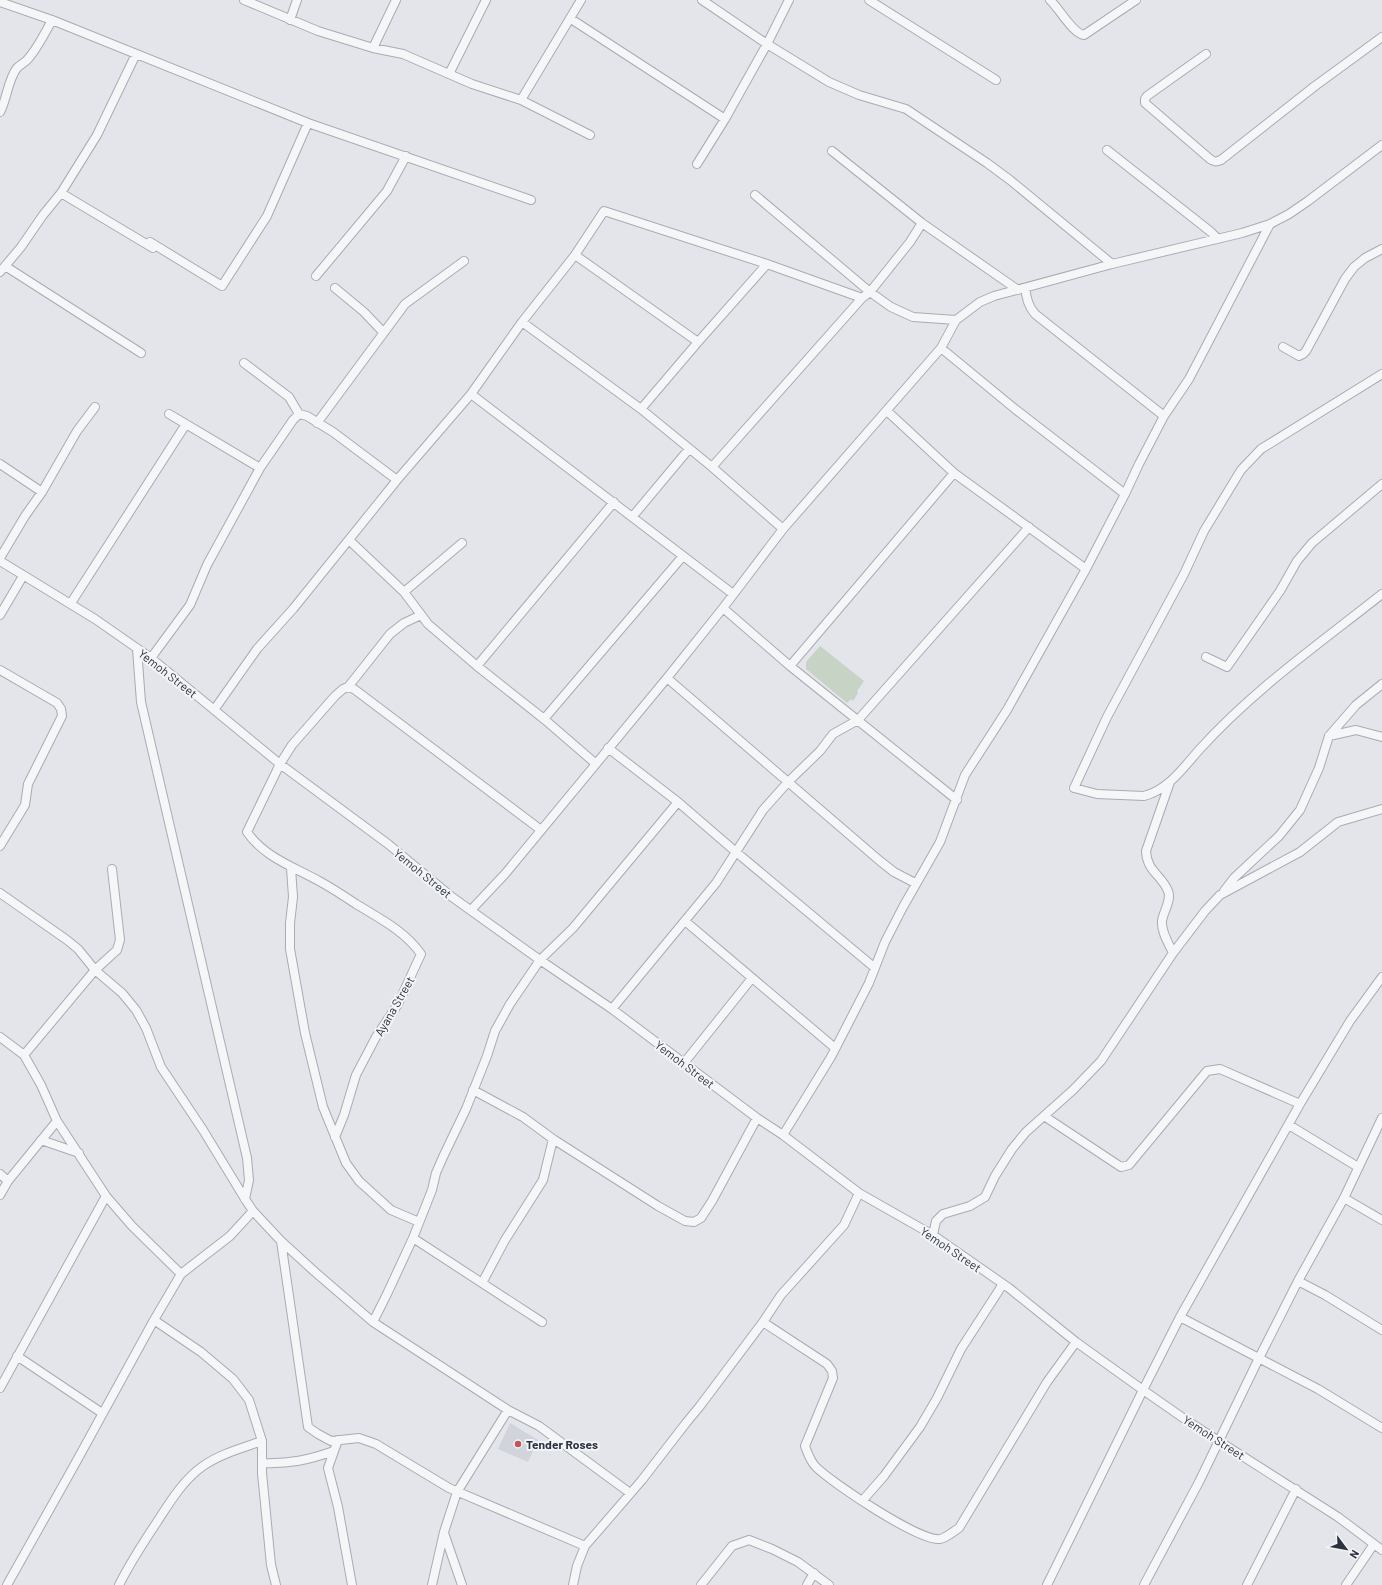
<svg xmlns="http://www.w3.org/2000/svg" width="1382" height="1585" viewBox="0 0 1382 1585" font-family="Barlow,sans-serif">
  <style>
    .built { fill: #d1d4db }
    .green { fill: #c7d3c5 }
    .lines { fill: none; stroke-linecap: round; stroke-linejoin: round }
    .street-casing { stroke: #a8abb4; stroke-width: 10 }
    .street { stroke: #f5f6f8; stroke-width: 8 }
    .poi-dot { fill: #c35458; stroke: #f2f4f7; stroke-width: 1.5 }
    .labels { text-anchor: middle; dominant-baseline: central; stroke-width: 4; stroke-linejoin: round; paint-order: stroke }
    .street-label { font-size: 12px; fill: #2c3140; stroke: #f2f4f7 }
    .poi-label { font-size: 12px; font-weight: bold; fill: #2c3140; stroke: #f2f4f7; text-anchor: start }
  </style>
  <rect width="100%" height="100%" fill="#e3e5ea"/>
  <!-- built -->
  <path class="built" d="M510 1423 538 1440 528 1462 498 1449Z"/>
  <!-- green -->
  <path class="green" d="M820 646 864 681 857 691 858 693 853 701 851 699 847 703 806 669V662Z"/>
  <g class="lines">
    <defs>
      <path id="street" d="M244 0 318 31 373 48 403 54 472 84 521 100 581 0
        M702 0 767 44 829 82 859 95 906 109 987 163 1010 180 1112 264
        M869 0 996 80
        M1050 0C1059 8 1073 34 1084 35L1136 0
        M0 2 52 20 308 123 531 200
        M571 19 725 119
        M290 20 297 0
        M373 48 396 0
        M1206 54 1147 96 1145 99V103L1210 159C1214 162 1216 162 1221 160L1315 86 1382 37
        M449 74 486 0
        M521 100 590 135
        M0 112C7 99 8 79 17 68 20 65 24 63 27 60 37 49 45 33 52 20
        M1107 150 1211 232 1218 239
        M832 151 922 223 1018 290
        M697 164 725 119 767 44 789 0
        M61 193 153 248
        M755 195 870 292 910 242 922 223
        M150 242 222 286 267 216 308 123
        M575 255 698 342
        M5 266 141 353
        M0 272 21 247 43 215 61 193 97 135 136 54
        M316 276 387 191 406 156
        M335 288 364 312 383 332
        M1025 288C1027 299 1028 306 1035 314L1164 416
        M522 322 641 409 712 467 783 529
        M1283 347 1299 356 1303 354 1306 351 1345 279 1354 267 1365 258 1382 249
        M941 348 1015 409 1125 494
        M244 363 289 397 299 414
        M1382 374 1261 449 1241 470 1204 531 1184 574 1107 717 1074 788 1097 794 1144 796C1168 790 1184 767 1199 750 1253 690 1319 644 1382 594
        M471 394 733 594
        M641 409 698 342 767 264
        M887 411 954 473 1086 569
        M169 414 260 468
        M317 423 405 304 464 261
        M0 464 42 492
        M712 467 862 298
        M633 516 689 449
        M349 540 404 592 428 624 477 666 544 719 595 763
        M0 558 25 516 42 492 77 431 95 407
        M0 561 95 619 151 658 280 764 388 844 452 897 540 960 612 1009 757 1118 783 1135 859 1193 933 1235 1009 1288 1076 1342 1143 1390 1189 1422 1338 1517 1382 1550
        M404 592 462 543
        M71 603 186 424
        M723 608 790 666 957 800
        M0 615 23 576
        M137 649 141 702 247 1158 249 1180 245 1199
        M1206 657 1227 667 1280 591 1297 561 1312 543 1382 484
        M151 658 190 605 207 565 260 468 293 420 299 414 307 416 333 432 397 480
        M477 666 614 502
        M790 666 954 473
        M0 670 57 703 61 709 62 716 28 784 25 805 0 846
        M667 678 880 861 894 872 915 883
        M348 687 354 689 541 830
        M214 710 257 649 293 609 397 480 471 394 522 322 575 255 604 211 767 264 862 298 870 292 891 307 913 317 956 320 980 302 994 296 1112 264 1242 233 1270 224 1289 214 1308 201 1382 145
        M544 719 683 556
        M1329 736 1356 730 1382 737
        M608 748 678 802 736 852 875 968
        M1170 782 1146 851C1147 872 1162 875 1168 891 1172 900 1163 912 1162 921 1161 932 1169 944 1173 953
        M291 868 293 897 290 923V949L305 1033 323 1107 346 1163 359 1181 391 1210 419 1222
        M112 869 120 940 117 950 95 970 24 1055 41 1085 57 1121 106 1196 132 1226 181 1274
        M1224 891 1234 878 1279 836 1300 810 1319 768 1329 736 1356 705 1382 684
        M0 893 67 940 78 949 95 970 122 993 136 1010 146 1028 161 1067 203 1130 245 1199 253 1211 281 1241 315 1272 373 1322 508 1410 539 1426 630 1493
        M471 910 505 874 667 678 723 608 783 529 941 348 956 320
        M685 921 835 1048
        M612 1009 716 883 763 810 788 782 820 751 833 734 858 720 1029 527
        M0 1037 24 1055
        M684 1063 752 978
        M473 1090 523 1117 553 1139 658 1206 685 1221 694 1222 701 1218 712 1201 757 1118
        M1044 1116 1121 1167 1129 1165 1207 1071 1220 1069 1300 1104
        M1289 1125 1358 1167
        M783 1135 831 1057 869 983 885 942 903 907 940 842 965 775 1007 710 1086 569 1125 494 1139 464 1164 416 1189 379 1270 224
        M335 1137 344 1115 356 1075 376 1037 398 1004 421 954C405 931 379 918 356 904 344 896 332 888 319 881 294 867 264 857 247 832L280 764 292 745 335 696 343 689 348 687 390 634 404 623 421 615
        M41 1140 79 1153
        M0 1174 8 1181
        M0 1195 8 1181 57 1121
        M1344 1198 1382 1220
        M933 1235 936 1221 943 1214 970 1206 985 1197 995 1176 1012 1149 1026 1132 1073 1090 1101 1061 1173 953 1205 911 1220 895 1300 852 1338 822 1382 809
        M413 1238 542 1322
        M281 1241 308 1427 318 1434 331 1441 359 1438 376 1444 449 1488 585 1546
        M1298 1281 1325 1295 1382 1330
        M482 1283 505 1240 543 1180 553 1139
        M1180 1317 1318 1389 1382 1428
        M154 1320 201 1352 233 1379 249 1400 262 1441V1473L271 1565 276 1585
        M373 1322 387 1294 413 1238 432 1190 436 1173 443 1157 466 1109 487 1056 495 1031 510 1004 540 960 573 928 678 802
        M763 1322 827 1364 832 1371 833 1378 805 1446C808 1454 810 1461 816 1467 832 1483 920 1542 940 1539 946 1538 954 1531 959 1528L1047 1382 1076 1342
        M17 1356 102 1413
        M0 1388 106 1196
        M338 1440 328 1468 338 1507 352 1585
        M262 1463C290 1464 308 1460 334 1451
        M863 1500 884 1476 920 1427 937 1398 961 1349 1003 1284
        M444 1533 462 1585
        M7 1585 75 1464 154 1320 181 1274 230 1236 253 1211
        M119 1585C130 1563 143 1543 157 1522 170 1502 183 1480 203 1466 220 1454 242 1448 262 1441
        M432 1585 444 1532 457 1492 508 1410
        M573 1585 577 1566 585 1546 642 1480 686 1423 700 1406 763 1322 781 1295 844 1225 859 1193
        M701 1585 732 1546 749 1540 772 1549 798 1562 829 1585
        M807 1585 814 1573
        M1047 1585 1143 1390 1180 1317 1300 1104 1350 1021 1382 977
        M1144 1585 1199 1482 1259 1358 1298 1281 1344 1198 1382 1118
        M1247 1585 1296 1489
        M1346 1585 1374 1544"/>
    </defs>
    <!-- street casing -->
    <use href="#street" class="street-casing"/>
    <!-- street -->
    <use href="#street" class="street"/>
  </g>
  <!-- markers -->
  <circle class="poi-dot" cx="518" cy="1444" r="4"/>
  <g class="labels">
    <!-- street labels -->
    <g class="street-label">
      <text transform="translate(168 673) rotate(38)">Yemoh Street</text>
      <text transform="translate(423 873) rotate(39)">Yemoh Street</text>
      <text transform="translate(394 1006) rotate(-60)">Ayana Street</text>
      <text transform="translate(685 1064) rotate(37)">Yemoh Street</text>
      <text transform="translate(951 1249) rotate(34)">Yemoh Street</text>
      <text transform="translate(1214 1437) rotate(33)">Yemoh Street</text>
    </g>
    <!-- poi labels -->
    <g class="poi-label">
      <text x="526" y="1444">Tender Roses</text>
    </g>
  </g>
  <!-- north arrow -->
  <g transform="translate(1346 1549) rotate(122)" stroke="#f2f4f7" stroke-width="3" paint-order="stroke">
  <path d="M0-3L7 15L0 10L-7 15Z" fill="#2c3140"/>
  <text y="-6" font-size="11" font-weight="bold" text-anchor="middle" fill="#2c3140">N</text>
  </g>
</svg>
